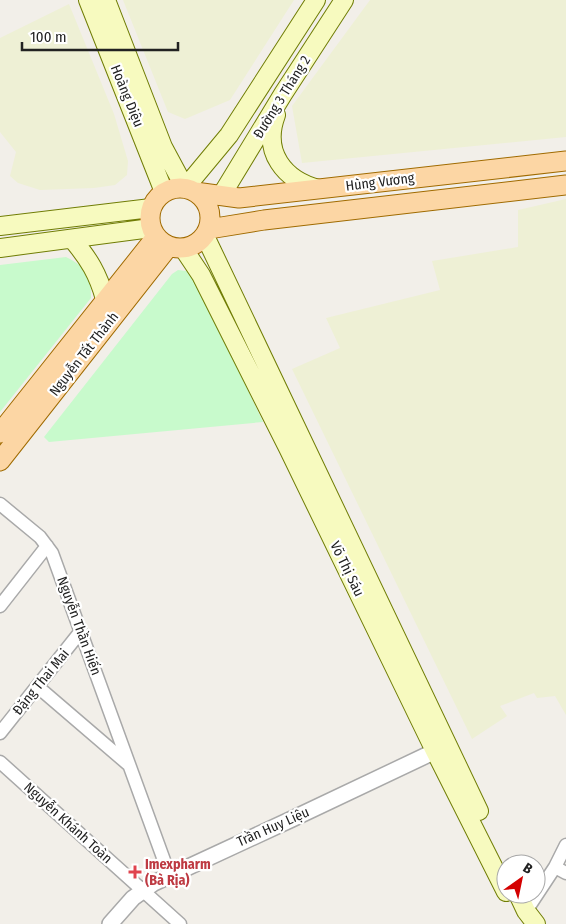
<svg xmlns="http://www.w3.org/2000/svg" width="566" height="924" viewBox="0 0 566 924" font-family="'Fira Sans Condensed',sans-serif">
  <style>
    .farmland { fill: #eef0d5 }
    .park { fill: #c8facc }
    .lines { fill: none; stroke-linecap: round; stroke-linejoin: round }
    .minor-casing { stroke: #a9a9a9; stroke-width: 15 }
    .tertiary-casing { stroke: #a9a9a9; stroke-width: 18 }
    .secondary-casing { stroke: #707d05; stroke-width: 20 }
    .primary-casing { stroke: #a06b00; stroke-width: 21 }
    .minor { stroke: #fff; stroke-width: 12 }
    .tertiary { stroke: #fff; stroke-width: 15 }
    .secondary { stroke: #f7fabf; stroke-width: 18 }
    .primary { stroke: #fcd6a4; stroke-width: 19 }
    .health-dot { fill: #e0444e; stroke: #fff; stroke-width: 2 }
    .labels { text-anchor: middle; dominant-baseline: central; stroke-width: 4.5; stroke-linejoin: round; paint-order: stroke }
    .street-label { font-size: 14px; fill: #222; stroke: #fff }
    .health-label { font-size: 14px; font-weight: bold; fill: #be3a42; stroke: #fff; text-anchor: start }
  </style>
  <rect width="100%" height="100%" fill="#f2efe9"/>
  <!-- farmland -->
  <path class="farmland" d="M123 0H294L230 100 185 119 168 112Z
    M370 0H566V137L302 163 292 106Z
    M69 4 114 114 128 161 127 175 115 185 94 188 40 190 18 183 10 176 16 152 0 132V38Z
    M566 199V715L555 696 537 698 534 693 500 706 507 716 472 739 292 369 340 348 326 318 440 290 432 261 518 247V210Z"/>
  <!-- park -->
  <path class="park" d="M66 257C88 268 91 275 91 298L0 412V265Z
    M178 270 186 271 194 276 263 422 49 442 44 437 172 274Z"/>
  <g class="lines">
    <defs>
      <path id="minor" d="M0 504 40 537 52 553 169 874
        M0 606 47 546
        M38 687 129 765
        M0 733 81 631
        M0 762 180 924
        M555 867 566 845
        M526 911 555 867 566 873"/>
      <path id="tertiary" d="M110 924 133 898 154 883 292 819 446 746"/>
      <path id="secondary" d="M88 0 164 192
        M106 0 163 147 185 188 229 135 316 0
        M276 115C262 152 284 180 319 189
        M221 196 283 94 344 0
        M0 226 151 208
        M205 236 479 811
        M72 239C89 259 98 274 105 299
        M0 248 151 228
        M183 248 201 275 288 448 435 751 506 892
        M518 894 526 911 536 924"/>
      <path id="primary" d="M150 218a30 30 0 1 1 60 0a30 30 0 1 1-60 0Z
        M195 192 239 198 566 161
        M209 229 264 220 566 185
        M0 433 156 237
        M0 461 169 246"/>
    </defs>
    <!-- minor casing -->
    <use href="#minor" class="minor-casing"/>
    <!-- tertiary casing -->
    <use href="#tertiary" class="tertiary-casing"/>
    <!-- secondary casing -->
    <use href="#secondary" class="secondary-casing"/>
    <!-- primary casing -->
    <use href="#primary" class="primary-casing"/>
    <!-- minor -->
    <use href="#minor" class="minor"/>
    <!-- tertiary -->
    <use href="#tertiary" class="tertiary"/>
    <!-- secondary -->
    <use href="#secondary" class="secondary"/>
    <!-- primary -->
    <use href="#primary" class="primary"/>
  </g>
  <!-- markers -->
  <path class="health-dot" d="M132.5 864.5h5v5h5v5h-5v5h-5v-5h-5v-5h5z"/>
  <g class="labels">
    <!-- street labels -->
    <g class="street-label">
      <text transform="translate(127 96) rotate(68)">Hoàng Diệu</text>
      <text transform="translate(282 97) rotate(-58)">Đường 3 Tháng 2</text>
      <text transform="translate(380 182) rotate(-7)">Hùng Vương</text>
      <text transform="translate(84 354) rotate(-52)">Nguyễn Tất Thành</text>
      <text transform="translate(347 569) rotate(64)">Võ Thị Sáu</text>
      <text transform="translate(79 626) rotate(70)">Nguyễn Thần Hiến</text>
      <text transform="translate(41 682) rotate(-51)">Đặng Thai Mai</text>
      <text transform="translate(68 823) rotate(42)">Nguyễn Khánh Toàn</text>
      <text transform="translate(273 827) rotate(-24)">Trần Huy Liệu</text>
    </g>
    <!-- health labels -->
    <g class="health-label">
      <text x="145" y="864">Imexpharm<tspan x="145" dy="16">(Bà Rịa)</tspan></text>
    </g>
  </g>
  <!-- north arrow -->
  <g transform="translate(521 879) rotate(33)"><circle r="24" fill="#ffffff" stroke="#a7a7a7"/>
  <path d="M0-4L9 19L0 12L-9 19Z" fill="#d40000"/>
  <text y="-8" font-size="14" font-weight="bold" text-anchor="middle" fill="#222222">B</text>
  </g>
  <!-- scale -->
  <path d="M22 42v8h156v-8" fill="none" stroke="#222222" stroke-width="2.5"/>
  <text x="30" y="42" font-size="15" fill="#222222" stroke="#ffffff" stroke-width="4" paint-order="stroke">100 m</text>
</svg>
